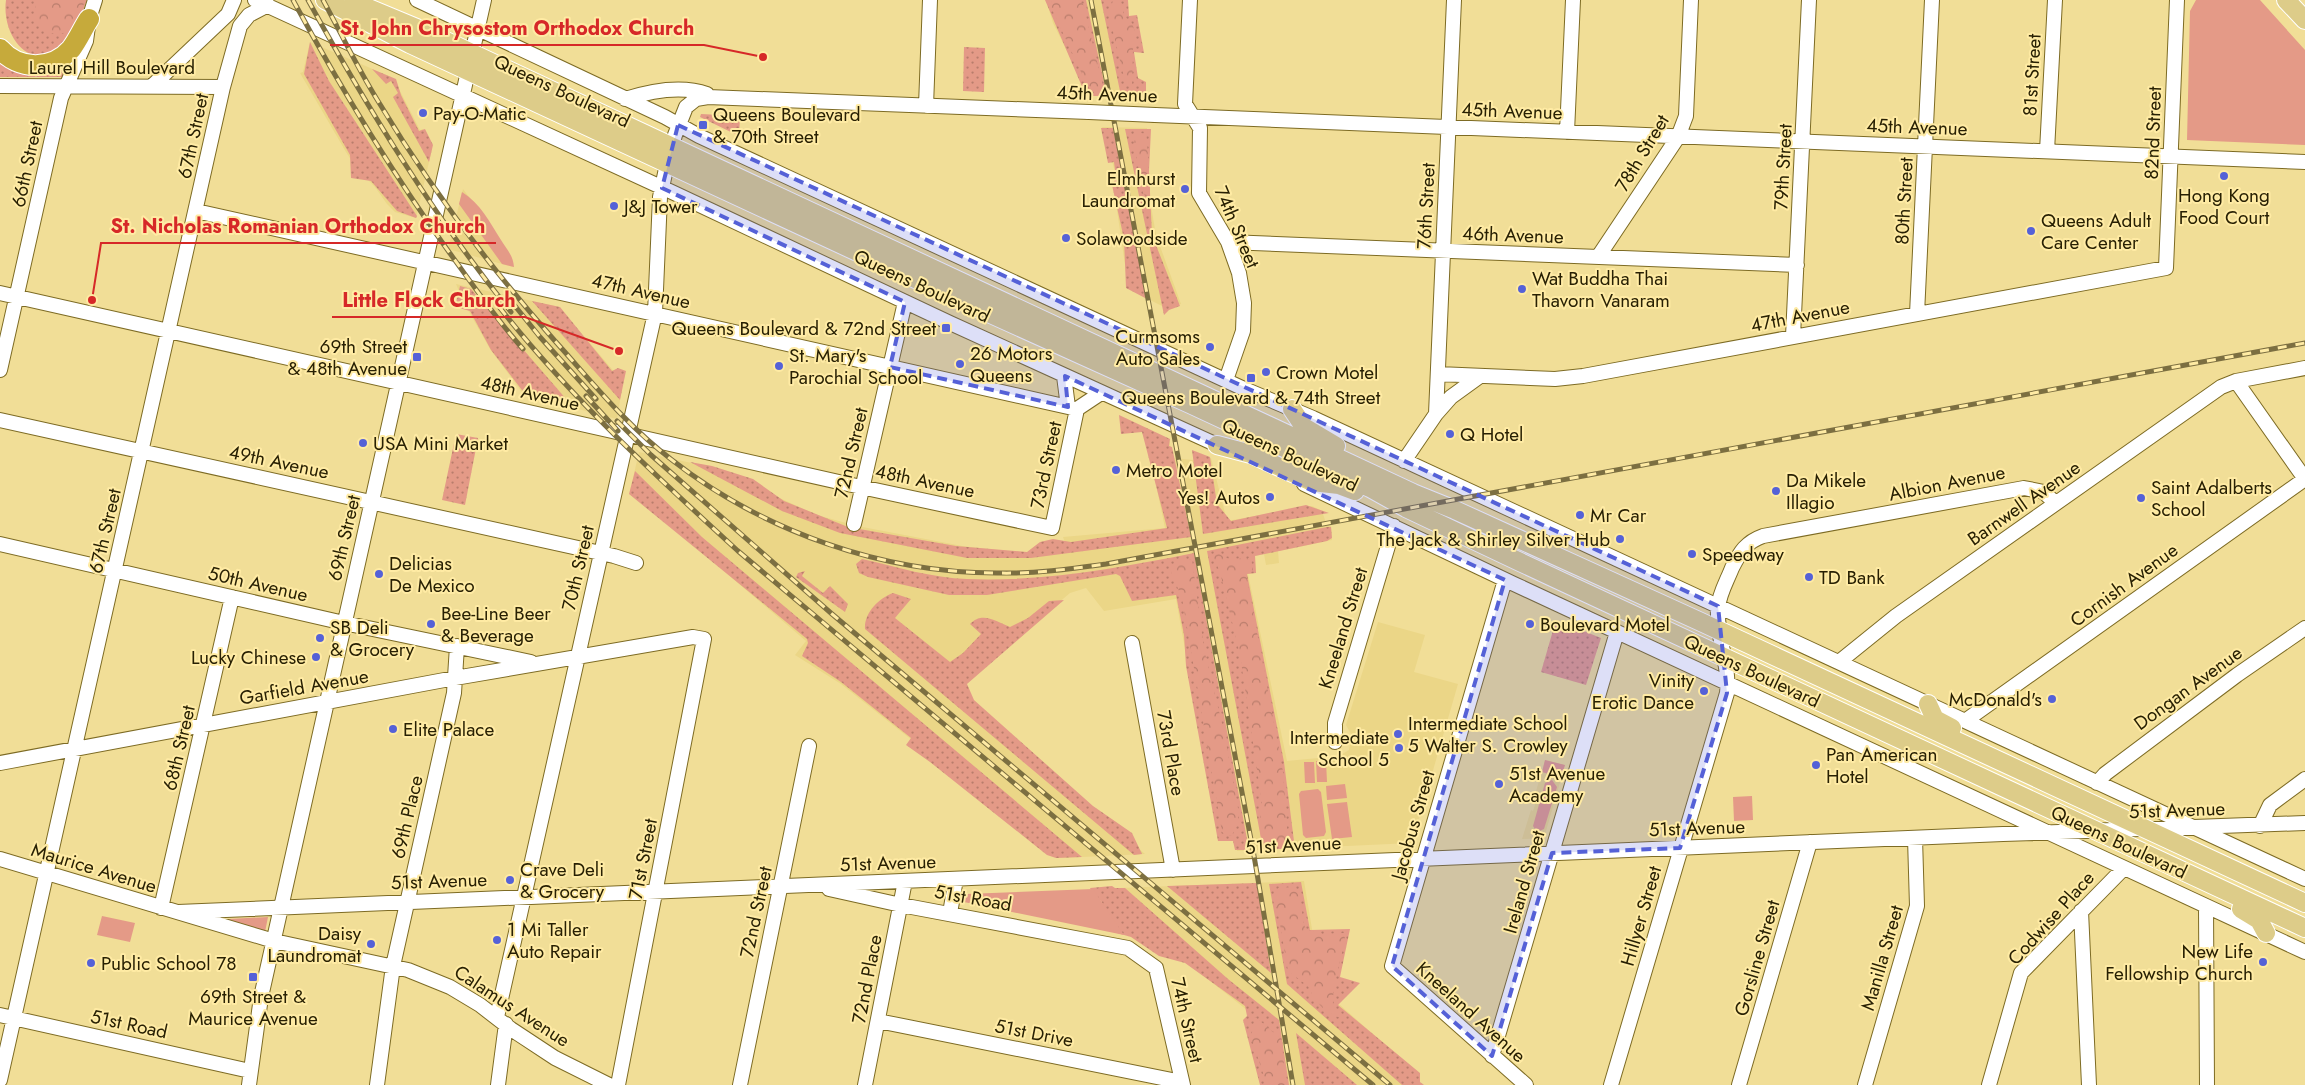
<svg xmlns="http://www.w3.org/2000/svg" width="2305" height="1085" viewBox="0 0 2305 1085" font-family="Jost,sans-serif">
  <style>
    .built { fill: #ebd687 }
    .grass { fill: url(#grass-dots) }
    .forest { fill: url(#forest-crowns) }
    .green { fill: #e49a87 }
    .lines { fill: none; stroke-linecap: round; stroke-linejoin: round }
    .minor-casing { stroke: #7d6b24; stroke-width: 16 }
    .major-casing { stroke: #fff; stroke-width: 20 }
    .highway-casing { stroke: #fff; stroke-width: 22 }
    .minor { stroke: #fff; stroke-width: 14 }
    .major { stroke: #ddcc89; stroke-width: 18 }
    .highway { stroke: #c6aa3b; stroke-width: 20 }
    .rail-casing { stroke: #7c6f41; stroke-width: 5 }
    .rail { stroke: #ffeba4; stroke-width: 3; stroke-dasharray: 9; stroke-linecap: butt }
    .minor-bridge-casing { stroke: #7d6b24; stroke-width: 16; stroke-linecap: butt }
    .minor-bridge { stroke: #fff; stroke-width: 14 }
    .marked { fill: #5561d7; fill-opacity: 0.2; stroke: #5561d7; stroke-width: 4; stroke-dasharray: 10 6; stroke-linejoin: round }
    .poi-dot { fill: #5561d7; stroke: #ffeba4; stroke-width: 2 }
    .labels { text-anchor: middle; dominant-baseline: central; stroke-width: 4; stroke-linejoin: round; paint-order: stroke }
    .street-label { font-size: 19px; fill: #282003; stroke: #ffeba4 }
    .poi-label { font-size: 19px; fill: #282003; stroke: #ffeba4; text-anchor: start }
    .leader { fill: none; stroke: #d62828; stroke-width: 2 }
    .callout-dot { fill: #d62828; stroke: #ffeba4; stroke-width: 2 }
    .callout-label { font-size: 20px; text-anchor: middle; font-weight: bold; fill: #d62828; stroke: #ffeba4; stroke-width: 4; stroke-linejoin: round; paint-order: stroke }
  </style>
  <defs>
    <pattern id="grass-dots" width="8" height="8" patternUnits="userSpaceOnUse" patternTransform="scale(1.25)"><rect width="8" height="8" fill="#e49a87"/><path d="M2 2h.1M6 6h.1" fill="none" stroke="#b97d6c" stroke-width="1.8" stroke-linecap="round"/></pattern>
    <pattern id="forest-crowns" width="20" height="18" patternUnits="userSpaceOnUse" patternTransform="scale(1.25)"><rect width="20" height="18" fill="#e49a87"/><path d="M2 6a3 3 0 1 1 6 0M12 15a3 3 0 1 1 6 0" fill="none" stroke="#b97d6c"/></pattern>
  </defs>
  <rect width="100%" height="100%" fill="#f1de97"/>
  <!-- built -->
  <path class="built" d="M1046 0H1124L1138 96 1088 93 1053 23Z
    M310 42 391 77 398 87 420 130 423 129 432 149 416 218 395 212 387 204 375 187 357 169 346 152 300 73 303 72Z
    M1102 127 1147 128 1146 177 1156 235 1181 304 1164 307 1142 296 1128 285 1113 183 1116 175Z
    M463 189 469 197 513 267 448 249Z
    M456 284 559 307 623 382 617 419 524 395 490 349 464 303Z
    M1144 427 1169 439 1173 458 1193 460 1211 458 1227 521 1312 506 1322 511 1326 523 1331 526 1332 540 1278 551 1279 563 1266 565 1264 554 1255 556 1256 573 1248 574 1287 761 1339 756 1349 750 1352 736 1346 725 1378 622 1425 635 1414 672 1458 684 1412 843 1237 851 1235 837 1219 838 1176 599 1104 611 1086 588 1070 593 961 686 974 706 1145 854 1061 858 841 684 795 655 806 641 630 491 639 452 711 467 817 515 857 526 962 546 1025 553 1068 551 1063 537 1165 528Z
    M1545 760 1565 765 1544 838 1522 839 1531 810 1533 811 1538 796 1535 795Z
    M1304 881 1322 989 1418 1074 1417 1085H1267L1247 1010 1093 889Z"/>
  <!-- grass -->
  <path class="grass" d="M6 0H87C83 9 81 20 76 29 45 86 0 44 6 0Z
    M1045 0H1086L1107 96H1086Z
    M1101 0H1128L1129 16 1137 15 1144 53 1134 52 1138 78 1146 82V98L1121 96Z
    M310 42 329 81 417 216 416 218 397 211 371 181 351 178 350 155 304 74Z
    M964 47 985 48 984 92 963 91Z
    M71 55 65 77H0V57Z
    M372 69 396 79 401 95 419 131 425 129 433 145 429 162 393 97 398 93 391 81 386 84Z
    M701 114 740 116 739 136 700 117Z
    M1101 128H1113L1147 299 1126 288 1124 239 1112 185 1116 178 1114 162 1108 163Z
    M1125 129H1151L1149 171 1152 235 1180 306 1169 310 1164 315Z
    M460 286 471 289 573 407 525 394 491 350 470 311 455 307Z
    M532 301 560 307 612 371 618 368 626 371 620 400Z
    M1119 415 1170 439 1169 446 1172 447 1191 537 1031 558H967L840 533 782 511 690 462 712 466 753 479 784 501 848 527 956 546 1027 552 1040 542 1053 539 1071 542 1167 528 1142 432 1121 434Z
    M456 434 478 438 465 505 442 500Z
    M1192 450 1210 457 1217 504 1231 521 1306 505 1329 513 1203 534Z
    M635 471 702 537 1082 857 1056 858 1047 855 930 762 906 745 911 738 841 682 802 656 808 643 807 639 629 494Z
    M1327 527H1331L1332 538 1327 541 1255 556 1256 573 1247 574 1284 762 1295 849H1263L1207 551Z
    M1194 553 1249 850H1235L1233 841H1218L1186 666 1184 635 1176 595 1132 601 1120 576 1116 574 987 595H949L868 577 859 573 856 564 862 559C897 567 932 578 967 579 1044 582 1119 568 1194 553Z
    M805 571 802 576 823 593 830 586 848 604 845 612 796 577 798 573Z
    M893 593 911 599 895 618 950 662 963 653 981 634 970 624C982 611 996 621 1010 627L1028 618 1049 601 1064 600 967 684 974 700 1093 806 1132 833 1142 854 1134 855 865 629C864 613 879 598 893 593Z
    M1556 620 1601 638 1586 685 1541 672Z
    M1301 882 1310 930 1350 929 1340 977 1360 983 1338 1005 1420 1073V1082L1424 1085H1402L1287 984 1269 884Z
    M1257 883 1271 973 1167 886Z
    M1112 886 1115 888H1125L1228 979 1279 1020 1289 1085H1260L1243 1020 1247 1016 1245 1006 1185 963 1159 956 1131 937 1117 933 1101 901 1094 896 1090 888Z
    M1296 1033 1357 1085H1305Z"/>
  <!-- forest -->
  <path class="forest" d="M36 0H85C82 9 80 22 72 29 61 38 41 34 36 20 34 14 36 6 36 0Z
    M1052 0H1078L1083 4 1103 86 1099 92 1087 85 1050 5Z
    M1113 0 1121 2 1124 16 1132 23 1136 35 1133 49 1132 87 1129 86 1123 73 1109 15Z
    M1141 133 1146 134C1147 137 1150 185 1150 191 1149 195 1148 195 1146 197L1143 193 1134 143 1136 136Z
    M1219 554 1229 559 1251 558 1253 571 1246 573 1283 772 1288 841 1285 845 1270 843 1261 837 1259 824 1262 803 1240 655 1220 572 1215 560 1211 556Z
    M1177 559H1192L1204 649 1224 732 1238 808V824L1232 835 1227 836 1222 832 1182 598 1171 572Z
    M1294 887C1304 896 1300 917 1306 929L1323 934 1344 933 1345 939C1341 961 1332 984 1333 1006L1344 1016 1338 1017 1326 1011 1315 1000 1308 986 1288 971 1275 895 1278 888Z
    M1255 1017 1282 1039 1285 1085H1267L1251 1037Z"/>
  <!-- green -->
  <path class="green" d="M2196 0H2260L2305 50V145L2187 140 2190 11Z
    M462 192C481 204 489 221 501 240 507 250 513 255 514 267L502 264 459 204Z
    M1545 760 1565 765 1561 778 1542 772Z
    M1316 761H1326L1327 782H1317Z
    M1304 762H1314L1315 783H1305Z
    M1552 780 1557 787 1544 829 1537 832 1533 826 1545 783Z
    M1345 784 1347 798 1327 800 1326 786Z
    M1318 789 1321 792 1326 832 1324 836 1306 838 1303 835 1299 794 1301 791Z
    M1752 796 1753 820 1734 821 1733 797Z
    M1347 802 1352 837 1332 839 1327 804Z
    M1093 889 1124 935 964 902 966 894Z
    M102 916 135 923 130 942 97 935Z
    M268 917 265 932 227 921 229 919Z"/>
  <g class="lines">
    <defs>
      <path id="minor" d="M255 0 674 193 950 323 1226 449
        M417 0 665 117 699 136 1242 388 1313 418 2305 879
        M1190 0 1185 104 1200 128 1199 193 1228 242 1239 273 1244 303 1243 331 1226 380
        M0 86 223 87
        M152 86 228 14 234 0
        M625 99C650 91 682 85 707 94
        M926 106 930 0
        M1155 115 2305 162
        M1567 132 1573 0
        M2047 151 2055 0
        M196 211 1077 409
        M1228 242 1797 265
        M1598 257 1678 137 1686 116 1691 0
        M0 293 861 487 1052 528 1077 409 1101 393
        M1917 314 1932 0
        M1793 336 1809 0
        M0 370 61 98 86 41 89 19 95 0
        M1438 374 1555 379 1583 376 2166 268 2177 0
        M1064 376 1068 407
        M2236 381 2305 479
        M1436 414 1454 0
        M0 420 614 556 636 563
        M1404 461 1436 414 1451 397 1480 376
        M1304 484 1514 584 2305 952
        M854 524 905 302
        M0 544 344 623 531 662
        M1505 580 1392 966 1526 1085
        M1132 643 1173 870
        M1839 662 1896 616 2221 387 2236 381 2305 368
        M1965 721 2305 479
        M1335 742V723L1394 526
        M0 763 455 678 693 637 704 639 618 1085
        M2097 783 2105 774 2237 675 2305 628
        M2260 826 2270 805 2305 779
        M0 859 274 941 408 970 450 987 480 1005 511 1029 555 1058 609 1085
        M829 889 901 905 1128 948 1156 968 1183 1085
        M2206 906 2207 1085
        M161 908 232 597
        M2081 911 2089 1085
        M178 912 2003 834 2305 823
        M950 913 956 879
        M0 1015 250 1071
        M497 1017 655 313 660 197 667 164 675 135 686 107 696 99 708 97 1089 112
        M878 1021 1182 1082
        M1492 1056 1617 632
        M0 1080 223 87 240 26 249 15 268 5
        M249 1085 261 997 484 0
        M377 1085 393 966 454 693 457 646
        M498 1085 506 1024
        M740 1085 809 746
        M865 1085 905 881
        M1611 1085 1727 693C1730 664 1716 637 1718 608 1719 594 1727 581 1732 568 1740 552 1746 542 1763 536L2024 488 2044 492 2055 503
        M1739 1085 1810 842
        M1865 1085 1917 906 1915 838
        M1989 1085 2021 973 2124 868"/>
      <path id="major" d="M325 0 410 44 993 315 1192 405 1370 488 1406 508 1520 562 2305 928
        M2286 0 2305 20
        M354 2 431 34 1413 493 1455 510 1701 622 2305 903
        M1292 409 1304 427 1336 446
        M1217 445 1251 454 1312 482 1339 485 1355 491
        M1928 704 1935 719 1952 728
        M2241 909 2259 920 2266 933"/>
      <path id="highway" d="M0 49C18 70 52 71 71 49 78 40 83 28 89 19"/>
    </defs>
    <!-- minor casing -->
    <use href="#minor" class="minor-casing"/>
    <!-- major casing -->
    <use href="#major" class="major-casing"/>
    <!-- highway casing -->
    <use href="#highway" class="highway-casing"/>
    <!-- minor -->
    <use href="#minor" class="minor"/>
    <!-- major -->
    <use href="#major" class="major"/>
    <!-- highway -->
    <use href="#highway" class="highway"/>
    <defs>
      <path id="rail" d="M293 0C340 87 391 171 449 252 473 285 496 319 523 349
        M308 0C368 109 433 215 511 312
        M323 0C341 33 358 69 378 101 429 186 489 266 555 341 592 382 627 426 672 460 763 531 881 573 997 573 1034 574 1070 569 1106 564L2305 343
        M1091 0 1253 850 1293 1085
        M511 301 540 337 596 399
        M500 308C571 398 654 474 738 551L1373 1085
        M586 396 618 431
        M617 421 651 455 832 614 1390 1085"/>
    </defs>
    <!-- rail casing -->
    <use href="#rail" class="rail-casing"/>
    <!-- rail -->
    <use href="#rail" class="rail"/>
    <defs>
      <path id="minor-bridge" d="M1089 112 1155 115"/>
    </defs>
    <!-- minor-bridge casing -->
    <use href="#minor-bridge" class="minor-bridge-casing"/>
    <!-- minor-bridge -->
    <use href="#minor-bridge" class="minor-bridge"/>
  </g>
  <!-- marked area -->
  <path class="marked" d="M678 125 1718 606 1727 693 1680 848 1552 853 1492 1056 1392 966 1505 580 1065 376 1068 407 890 367 905 302 662 188Z"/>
  <!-- markers -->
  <g class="poi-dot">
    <circle cx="423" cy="113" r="5"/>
    <rect x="698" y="120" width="10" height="10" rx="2.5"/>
    <circle cx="2224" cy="176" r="5"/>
    <circle cx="1185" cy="189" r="5"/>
    <circle cx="614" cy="206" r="5"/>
    <circle cx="2031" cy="231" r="5"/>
    <circle cx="1066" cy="238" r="5"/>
    <circle cx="1522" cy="289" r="5"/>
    <rect x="941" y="323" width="10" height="10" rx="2.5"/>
    <circle cx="1210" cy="347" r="5"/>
    <rect x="412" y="352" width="10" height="10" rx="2.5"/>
    <circle cx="960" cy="364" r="5"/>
    <circle cx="779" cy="366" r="5"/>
    <circle cx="1266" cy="372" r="5"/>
    <rect x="1246" y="373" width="10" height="10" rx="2.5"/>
    <circle cx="1450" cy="434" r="5"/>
    <circle cx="363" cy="443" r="5"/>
    <circle cx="1116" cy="470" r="5"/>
    <circle cx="1776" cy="491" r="5"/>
    <circle cx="1270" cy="497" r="5"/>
    <circle cx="2141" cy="498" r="5"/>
    <circle cx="1580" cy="515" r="5"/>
    <circle cx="1620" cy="539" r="5"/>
    <circle cx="1692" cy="554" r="5"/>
    <circle cx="379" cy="574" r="5"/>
    <circle cx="1809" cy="577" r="5"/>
    <circle cx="431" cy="624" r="5"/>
    <circle cx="1530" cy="624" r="5"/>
    <circle cx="320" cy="638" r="5"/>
    <circle cx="316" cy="657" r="5"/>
    <circle cx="1704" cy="691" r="5"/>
    <circle cx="2052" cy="699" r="5"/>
    <circle cx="393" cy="729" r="5"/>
    <circle cx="1398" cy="734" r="5"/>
    <circle cx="1399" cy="748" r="5"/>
    <circle cx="1816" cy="765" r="5"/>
    <circle cx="1499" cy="784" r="5"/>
    <circle cx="510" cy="880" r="5"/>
    <circle cx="497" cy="940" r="5"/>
    <circle cx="371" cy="944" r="5"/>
    <circle cx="2263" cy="962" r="5"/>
    <circle cx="91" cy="963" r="5"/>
    <rect x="248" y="972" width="10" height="10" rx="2.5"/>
  </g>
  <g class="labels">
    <!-- street labels -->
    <g class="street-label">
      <text x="112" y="67">Laurel Hill Boulevard</text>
      <text transform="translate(2032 75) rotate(-87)">81st Street</text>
      <text transform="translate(562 91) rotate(25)">Queens Boulevard</text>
      <text transform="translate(1107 94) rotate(2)">45th Avenue</text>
      <text transform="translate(1512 111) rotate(2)">45th Avenue</text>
      <text transform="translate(1917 127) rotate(2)">45th Avenue</text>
      <text transform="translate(2153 133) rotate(-88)">82nd Street</text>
      <text transform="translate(193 136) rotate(-78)">67th Street</text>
      <text transform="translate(1642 153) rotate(-59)">78th Street</text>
      <text transform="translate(27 164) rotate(-78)">66th Street</text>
      <text transform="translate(1783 167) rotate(-87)">79th Street</text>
      <text transform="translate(1904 201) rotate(-87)">80th Street</text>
      <text transform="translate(1426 206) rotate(-87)">76th Street</text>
      <text transform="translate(1237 227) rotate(67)">74th Street</text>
      <text transform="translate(1513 235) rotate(2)">46th Avenue</text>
      <text transform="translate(922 286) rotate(25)">Queens Boulevard</text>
      <text transform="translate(641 291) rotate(13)">47th Avenue</text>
      <text transform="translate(1800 316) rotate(-11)">47th Avenue</text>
      <text transform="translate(530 393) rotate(13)">48th Avenue</text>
      <text transform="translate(851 453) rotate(-77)">72nd Street</text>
      <text transform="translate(1290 455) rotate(25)">Queens Boulevard</text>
      <text transform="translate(279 462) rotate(12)">49th Avenue</text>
      <text transform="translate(1046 465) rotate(-78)">73rd Street</text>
      <text transform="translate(925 481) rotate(12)">48th Avenue</text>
      <text transform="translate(1947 483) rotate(-11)">Albion Avenue</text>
      <text transform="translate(2024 503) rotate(-35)">Barnwell Avenue</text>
      <text transform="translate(105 531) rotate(-77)">67th Street</text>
      <text transform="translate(344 538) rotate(-77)">69th Street</text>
      <text transform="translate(578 568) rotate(-77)">70th Street</text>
      <text transform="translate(258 584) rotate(13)">50th Avenue</text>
      <text transform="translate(2124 585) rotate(-36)">Cornish Avenue</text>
      <text transform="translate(1343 628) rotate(-73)">Kneeland Street</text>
      <text transform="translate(1752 671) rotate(25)">Queens Boulevard</text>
      <text transform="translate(304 687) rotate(-10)">Garfield Avenue</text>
      <text transform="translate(2188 688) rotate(-36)">Dongan Avenue</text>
      <text transform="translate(179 748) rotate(-77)">68th Street</text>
      <text transform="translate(1171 753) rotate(80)">73rd Place</text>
      <text transform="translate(2177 810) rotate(-2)">51st Avenue</text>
      <text transform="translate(407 817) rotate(-77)">69th Place</text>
      <text transform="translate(1413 825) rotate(-74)">Jacobus Street</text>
      <text transform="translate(1697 828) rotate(-2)">51st Avenue</text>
      <text transform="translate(2119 842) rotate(25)">Queens Boulevard</text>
      <text transform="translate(1293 845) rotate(-3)">51st Avenue</text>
      <text transform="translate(643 859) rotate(-79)">71st Street</text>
      <text transform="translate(888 863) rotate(-2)">51st Avenue</text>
      <text transform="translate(94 868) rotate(17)">Maurice Avenue</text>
      <text transform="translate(439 881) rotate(-2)">51st Avenue</text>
      <text transform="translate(1524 882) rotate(-74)">Ireland Street</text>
      <text transform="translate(973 898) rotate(10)">51st Road</text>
      <text transform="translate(756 912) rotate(-78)">72nd Street</text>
      <text transform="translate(1641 916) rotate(-74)">Hillyer Street</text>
      <text transform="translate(2051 918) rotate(-48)">Codwise Place</text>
      <text transform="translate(1757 958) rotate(-74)">Gorsline Street</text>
      <text transform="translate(1882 958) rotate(-74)">Manilla Street</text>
      <text transform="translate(867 979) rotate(-79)">72nd Place</text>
      <text transform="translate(512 1006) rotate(33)">Calamus Avenue</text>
      <text transform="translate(1471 1012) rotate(42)">Kneeland Avenue</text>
      <text transform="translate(1187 1020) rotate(77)">74th Street</text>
      <text transform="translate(129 1024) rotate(12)">51st Road</text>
      <text transform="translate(1034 1033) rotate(11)">51st Drive</text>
    </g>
    <!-- poi labels -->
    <g class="poi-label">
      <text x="433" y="113">Pay-O-Matic</text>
      <text x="713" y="114">Queens Boulevard<tspan x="713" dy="22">&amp; 70th Street</tspan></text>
      <text x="1175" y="178" text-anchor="end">Elmhurst<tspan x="1175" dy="22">Laundromat</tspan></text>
      <text x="2224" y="195" text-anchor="middle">Hong Kong<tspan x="2224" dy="22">Food Court</tspan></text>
      <text x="624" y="206">J&amp;J Tower</text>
      <text x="2041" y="220">Queens Adult<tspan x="2041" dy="22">Care Center</tspan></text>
      <text x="1076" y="238">Solawoodside</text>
      <text x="1532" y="278">Wat Buddha Thai<tspan x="1532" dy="22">Thavorn Vanaram</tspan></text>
      <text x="936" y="328" text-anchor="end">Queens Boulevard &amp; 72nd Street</text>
      <text x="1200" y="336" text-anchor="end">Curmsoms<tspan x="1200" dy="22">Auto Sales</tspan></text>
      <text x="407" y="346" text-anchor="end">69th Street<tspan x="407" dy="22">&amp; 48th Avenue</tspan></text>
      <text x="970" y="353">26 Motors<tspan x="970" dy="22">Queens</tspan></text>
      <text x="789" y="355">St. Mary's<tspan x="789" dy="22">Parochial School</tspan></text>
      <text x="1276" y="372">Crown Motel</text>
      <text x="1251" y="397" text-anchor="middle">Queens Boulevard &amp; 74th Street</text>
      <text x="1460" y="434">Q Hotel</text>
      <text x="373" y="443">USA Mini Market</text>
      <text x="1126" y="470">Metro Motel</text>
      <text x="1786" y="480">Da Mikele<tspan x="1786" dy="22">Illagio</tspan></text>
      <text x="2151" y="487">Saint Adalberts<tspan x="2151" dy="22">School</tspan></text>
      <text x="1260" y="497" text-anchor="end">Yes! Autos</text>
      <text x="1590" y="515">Mr Car</text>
      <text x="1610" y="539" text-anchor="end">The Jack &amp; Shirley Silver Hub</text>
      <text x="1702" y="554">Speedway</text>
      <text x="389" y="563">Delicias<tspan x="389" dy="22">De Mexico</tspan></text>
      <text x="1819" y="577">TD Bank</text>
      <text x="441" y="613">Bee-Line Beer<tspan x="441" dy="22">&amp; Beverage</tspan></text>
      <text x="1540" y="624">Boulevard Motel</text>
      <text x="330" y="627">SB Deli<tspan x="330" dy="22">&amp; Grocery</tspan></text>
      <text x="306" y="657" text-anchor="end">Lucky Chinese</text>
      <text x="1694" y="680" text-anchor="end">Vinity<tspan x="1694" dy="22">Erotic Dance</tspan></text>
      <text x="2042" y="699" text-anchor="end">McDonald's</text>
      <text x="1408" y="723">Intermediate School<tspan x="1408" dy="22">5 Walter S. Crowley</tspan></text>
      <text x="403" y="729">Elite Palace</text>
      <text x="1389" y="737" text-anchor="end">Intermediate<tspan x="1389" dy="22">School 5</tspan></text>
      <text x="1826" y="754">Pan American<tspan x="1826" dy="22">Hotel</tspan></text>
      <text x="1509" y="773">51st Avenue<tspan x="1509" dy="22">Academy</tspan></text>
      <text x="520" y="869">Crave Deli<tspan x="520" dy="22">&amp; Grocery</tspan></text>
      <text x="507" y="929">1 Mi Taller<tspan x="507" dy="22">Auto Repair</tspan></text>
      <text x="361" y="933" text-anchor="end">Daisy<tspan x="361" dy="22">Laundromat</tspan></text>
      <text x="2253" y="951" text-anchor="end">New Life<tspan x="2253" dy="22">Fellowship Church</tspan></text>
      <text x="101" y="963">Public School 78</text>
      <text x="253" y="996" text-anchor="middle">69th Street &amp;<tspan x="253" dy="22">Maurice Avenue</tspan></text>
    </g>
  </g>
  <!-- callouts -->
  <path class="leader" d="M763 57L704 45H330M92 300L101 243H496M619 351L525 317H332"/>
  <g class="callout-dot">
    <circle cx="763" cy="57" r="5"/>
    <circle cx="92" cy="300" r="5"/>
    <circle cx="619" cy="351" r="5"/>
  </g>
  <g class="callout-label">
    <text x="517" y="35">St. John Chrysostom Orthodox Church</text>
    <text x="298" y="233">St. Nicholas Romanian Orthodox Church</text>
    <text x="429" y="307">Little Flock Church</text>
  </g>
</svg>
